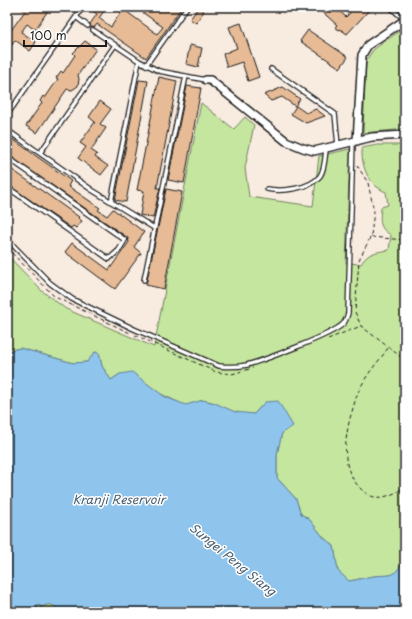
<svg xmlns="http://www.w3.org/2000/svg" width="412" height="619" viewBox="0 0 412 619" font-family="'Playpen Sans',sans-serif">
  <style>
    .green { fill: #c5e69f; stroke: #70815e }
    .water { fill: #8fc5ed; stroke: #618199 }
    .building { fill: #e6bb96; stroke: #1c1c1c }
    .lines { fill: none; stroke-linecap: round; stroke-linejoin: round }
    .service-casing { stroke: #1c1c1c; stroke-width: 6 }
    .minor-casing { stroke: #1c1c1c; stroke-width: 10 }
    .path { stroke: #1c1c1c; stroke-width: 1; stroke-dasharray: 4 3; stroke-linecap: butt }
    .service { stroke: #fff; stroke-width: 3.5 }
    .minor { stroke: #fff; stroke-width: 7 }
    .labels { text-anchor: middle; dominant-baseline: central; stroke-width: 3; stroke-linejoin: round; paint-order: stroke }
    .water-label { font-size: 12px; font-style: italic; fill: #4a6070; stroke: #fff }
  </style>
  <rect width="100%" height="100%" fill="#f8ebe0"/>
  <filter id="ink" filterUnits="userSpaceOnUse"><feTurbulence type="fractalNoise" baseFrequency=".025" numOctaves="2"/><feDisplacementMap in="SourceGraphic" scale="8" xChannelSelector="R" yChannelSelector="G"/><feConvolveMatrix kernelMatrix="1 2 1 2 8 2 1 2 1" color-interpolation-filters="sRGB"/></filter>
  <g filter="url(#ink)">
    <!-- green -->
    <path class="green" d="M405 27V129L363 133 366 61 373 50Z
      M201 103 234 129 245 117 254 125 245 168 249 197 313 206 319 156 350 149 346 263 361 264C368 252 377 252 389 250L391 235C378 228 380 220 381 207L388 205 386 192C368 185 361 166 362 148L377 145H405V560C391 579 395 574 374 576 366 577 357 580 349 581L338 572 334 546 324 538 309 519 301 514 296 499 277 478V454L282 433 265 402 254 414C248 414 240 414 235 412 210 405 216 395 186 406L120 374 111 380 102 366 99 353 95 352 87 362 73 363 20 348 7 351V255L42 291 66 309 154 347Z
      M47 604H52L62 612H37V606L40 605 41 607Z"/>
    <!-- water -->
    <path class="water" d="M20 348 73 363 87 362 95 352 99 353 102 366 111 380 120 374 132 372 165 397 186 405 203 400 215 403 235 412 254 414 265 402 278 401 293 426 282 433 277 454V478L296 499 301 514 309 519 324 538 334 546 338 571 349 581C357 580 366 577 374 576 395 574 391 579 405 560V612H99L88 607C80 610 73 614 64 612 54 610 54 599 41 608L40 605 37 606V612H7V351Z"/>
    <!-- building -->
    <path class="building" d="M20 7H46L49 9 35 30 27 24 21 32 36 42 30 51 15 40 12 45 7 42V31L9 33 25 11Z
      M87 7H107L99 18 111 27 123 9 157 34 163 27 135 7H182L146 58 97 24 95 27 91 28 90 24 97 14Z
      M199 7 204 11 196 23 190 19Z
      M317 7H335L346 17 355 7H372L347 34 340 29 339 30 335 27 337 25Z
      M241 23 259 77 248 81 242 62 227 67 223 54 237 48 229 27Z
      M308 30 348 57 340 68 300 41Z
      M85 41 96 49 78 75 79 79 78 86 72 90 67 89 37 133 26 126 42 103 40 101 43 96 45 98 58 79 56 78 61 71 63 73 75 55 73 53Z
      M190 45 202 48 198 67 186 64Z
      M159 77 177 81 157 188H160L153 218 140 215 144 191 137 190Z
      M139 80 148 81 126 202 115 200Z
      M187 86 201 88 184 183 168 180Z
      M283 87 300 99 295 106 282 97 271 101 264 95Z
      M100 101 111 109 100 124 106 128 91 150 97 154 95 157 108 166 101 175 78 158 86 147 80 143 95 122 89 117Z
      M296 106 306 113 316 109 325 116 306 123 291 114Z
      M7 135 71 181 68 186 100 208 98 210 107 216 113 209 144 232 134 247 141 253 115 289 65 252 72 243 109 270 129 242 128 238 7 154Z
      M7 166 79 217 78 218 82 221 76 228 73 226 71 228 7 184Z
      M166 189 182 192 164 289 146 285Z"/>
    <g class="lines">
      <defs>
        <path id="service" d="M390 7 405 20
          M76 17 88 26
          M93 30 139 61 159 71 206 80
          M146 65 187 7
          M271 69 335 114 338 145
          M7 115 83 7
          M7 130 92 190 154 228
          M40 153 115 45
          M7 157 125 240 119 250 109 259 7 187
          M267 189C282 192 310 189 320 176 325 169 325 157 326 149
          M111 202 139 61
          M7 239 50 283 72 299 134 329 219 366C229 367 237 367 247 365 264 360 332 335 343 324 346 321 347 317 348 313L353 143
          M144 280 186 76"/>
        <path id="minor" d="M206 80H210L286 141 303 148 314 151 372 137 405 135
          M357 141 362 55 368 45 405 20"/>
      </defs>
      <!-- service casing -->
      <use href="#service" class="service-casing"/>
      <!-- minor casing -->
      <use href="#minor" class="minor-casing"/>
      <!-- path -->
      <path class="path" d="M400 32 405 40
        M357 165 368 183 374 211 371 236 359 260 355 312 361 326 405 360
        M371 237 405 240
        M7 248 55 297 130 333
        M135 335 216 372 232 374 253 368
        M328 339 361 326
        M388 348C380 360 369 371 363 383 356 394 354 406 350 418 344 444 341 469 361 489 375 504 391 496 405 487"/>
      <!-- service -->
      <use href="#service" class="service"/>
      <!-- minor -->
      <use href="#minor" class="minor"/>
    </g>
  </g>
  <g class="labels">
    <!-- water labels -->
    <g class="water-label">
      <text x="119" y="499">Kranji Reservoir</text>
      <text transform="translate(233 559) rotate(39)">Sungei Peng Siang</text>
    </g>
  </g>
  <!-- margin -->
  <rect width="412" height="619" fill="none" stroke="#fff" stroke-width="24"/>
  <rect x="12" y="12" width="388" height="595" fill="none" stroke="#1c1c1c" stroke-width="1.5" filter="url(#ink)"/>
  <!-- scale -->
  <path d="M24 40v6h82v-6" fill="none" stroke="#1c1c1c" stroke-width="2"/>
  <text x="30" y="40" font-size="12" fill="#1c1c1c" stroke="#ffffff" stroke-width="3" paint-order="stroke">100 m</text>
</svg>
